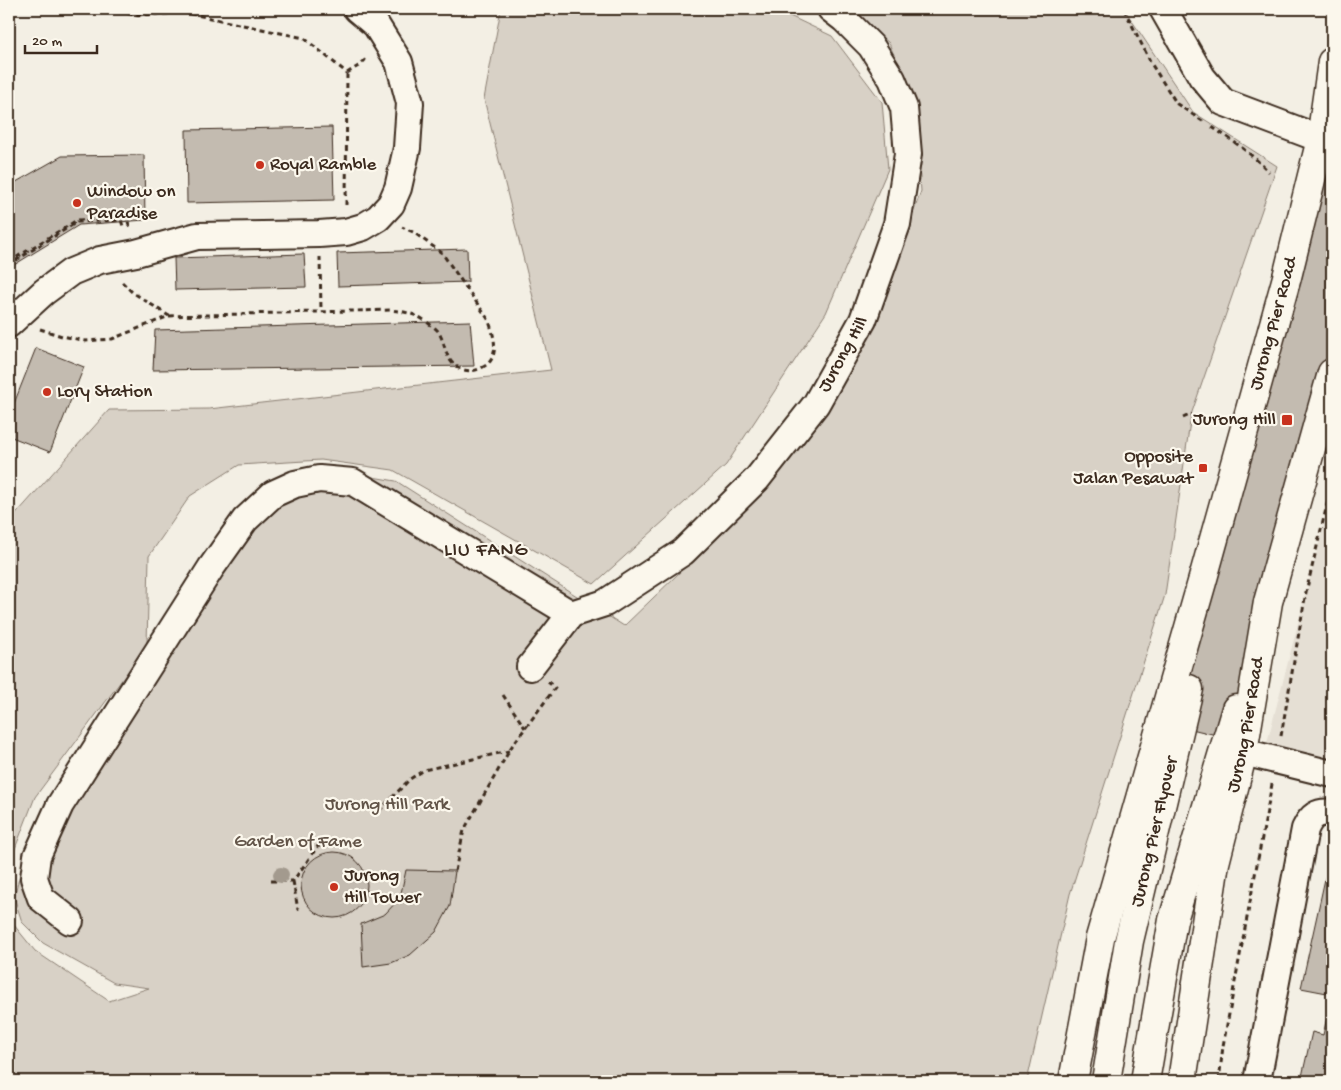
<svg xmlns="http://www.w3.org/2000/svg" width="1341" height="1090" viewBox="0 0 1341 1090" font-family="'Gochi Hand',sans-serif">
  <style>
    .built { fill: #e5dfd4 }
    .green { fill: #d8d1c6; stroke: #8a7e72 }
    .building { fill: #c3bbb0; stroke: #3b2a1e }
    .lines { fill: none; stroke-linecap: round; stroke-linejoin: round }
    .minor-casing { stroke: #3b2a1e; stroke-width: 30 }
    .major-casing { stroke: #3b2a1e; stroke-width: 31 }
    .path { stroke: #3b2a1e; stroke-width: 3; stroke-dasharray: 5 4; stroke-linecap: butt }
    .minor { stroke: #fbf7ec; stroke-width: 26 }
    .major { stroke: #fbf7ec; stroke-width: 28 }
    .tree { fill: #a39a8e }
    .poi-dot { fill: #c8321e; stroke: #fbf7ec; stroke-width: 2 }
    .labels { text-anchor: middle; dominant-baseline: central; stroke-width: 4.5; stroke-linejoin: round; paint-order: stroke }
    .poi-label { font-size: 19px; fill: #3b2a1e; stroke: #fbf7ec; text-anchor: start }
    .street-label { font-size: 19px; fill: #3b2a1e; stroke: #fbf7ec }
    .park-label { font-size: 19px; fill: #625448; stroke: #fbf7ec }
    .neighbourhood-label { font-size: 20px; letter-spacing: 1px; fill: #3b2a1e; stroke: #fbf7ec }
  </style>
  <rect width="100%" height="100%" fill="#f3efe4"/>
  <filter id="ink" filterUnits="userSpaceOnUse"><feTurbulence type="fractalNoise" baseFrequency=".02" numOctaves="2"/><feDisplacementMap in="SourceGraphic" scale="10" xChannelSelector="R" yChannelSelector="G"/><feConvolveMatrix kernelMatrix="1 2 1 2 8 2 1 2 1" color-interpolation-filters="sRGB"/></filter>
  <g filter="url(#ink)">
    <!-- built -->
    <path class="built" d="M1332 493V777L1262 762Z"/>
    <!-- green -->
    <path class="green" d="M501 9H775L832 36 882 102 888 169 826 313 726 465 594 584 393 470 321 460 239 465 190 496 149 556 147 646 35 797 9 864V522L109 410 209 409 551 370 484 99Z
      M848 9H1124L1193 112 1277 166 1191 415 1165 595 1070 894 1027 1081H9V919L35 951 109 1001 149 988 114 983 43 943 22 922 14 897 25 855 161 646 215 539 263 491 325 469 396 481 624 626 734 520 877 316 921 191 914 105 889 43Z"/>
    <!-- building -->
    <path class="building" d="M332 127 334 200 187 203 186 130Z
      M1332 147V354L1237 740 1175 725Z
      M144 155 145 220 79 225 14 265 9 272V186L62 156Z
      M467 249 468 282 338 286 337 253Z
      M304 254 306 287 175 290 174 258Z
      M470 321 474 366 153 370 155 330Z
      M36 348 84 367 50 452 9 436V416Z
      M1332 847V994L1301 988Z
      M301 885a33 33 0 1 1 66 0a33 33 0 1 1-66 0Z
      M406 870 455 871 450 906 436 932 410 955 391 963 363 967 361 924 385 914 400 898Z
      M1332 995V1081H1301L1312 1032 1323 1035Z"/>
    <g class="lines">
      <defs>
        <g id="minor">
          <path d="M1163 9 1202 77 1223 102 1321 139"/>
          <path d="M9 324 44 292 71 272 100 260 136 253 197 236 319 234 346 232 363 227 378 218 391 204 398 188 407 148 410 103 399 62 376 25 357 9"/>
          <path id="s1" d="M571 614 605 603 683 552 757 479 816 404 863 320 897 224 908 154 904 108 892 79 871 46 844 19 831 9"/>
          <path d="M530 667 571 614"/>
          <path d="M1243 752 1332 774"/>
          <path d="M70 921 41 898 34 878 37 856 60 805 211 568 245 520 273 494 295 484 319 479 353 482 571 614"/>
          <path d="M1257 1081 1305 829C1311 816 1317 811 1332 813"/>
        </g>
        <g id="major">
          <path id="s2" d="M1073 1081 1100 938 1202 582 1287 277 1321 139 1332 62"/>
          <path id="s3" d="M1106 1081 1129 941 1189 689"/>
          <path d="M1145 1081 1173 920 1236 709"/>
          <path id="s4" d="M1182 1081 1215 863 1243 752 1268 602 1332 373"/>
        </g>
      </defs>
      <!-- minor casing -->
      <use href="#minor" class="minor-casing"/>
      <!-- major casing -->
      <use href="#major" class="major-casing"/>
      <!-- path -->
      <path class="path" d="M110 9 134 15 187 13 304 38 347 73
        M1124 9 1152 65 1177 104 1204 122
        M347 73 360 65 368 57
        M1212 127C1232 140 1252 154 1269 172
        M346 205 347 73
        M320 257 321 311
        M9 262 77 220 127 217 130 230
        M9 266 10 264 77 222 121 220 124 229
        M122 282 132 292 169 316
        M40 329 62 336 86 341 112 339 169 316 390 310C407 312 418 314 432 326 434 327 436 329 438 331 446 343 444 362 461 369 468 372 476 371 483 367 501 358 494 334 488 319L442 253 413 232 402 227
        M1183 418 1192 414
        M503 695 525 728
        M1281 736 1306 592 1332 484
        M379 811 410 779 424 770 509 751
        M455 871 464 830 512 746 555 688 548 682
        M271 881H293L318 846 347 845
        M293 881 298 910
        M1219 1081 1223 1046 1272 784"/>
      <!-- minor -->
      <use href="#minor" class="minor"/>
      <!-- major -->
      <use href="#major" class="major"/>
    </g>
    <!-- trees -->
    <circle class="tree" cx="281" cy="875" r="8"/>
  </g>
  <!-- markers -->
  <g class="poi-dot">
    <circle cx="260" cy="165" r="5"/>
    <circle cx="77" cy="203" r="5"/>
    <circle cx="47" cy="392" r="5"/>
    <rect x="1281" y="414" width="12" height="12" rx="2.5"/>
    <rect x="1198" y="463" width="10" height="10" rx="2.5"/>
    <circle cx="334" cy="887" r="5"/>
  </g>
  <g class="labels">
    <!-- poi labels -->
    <g class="poi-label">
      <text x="270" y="165">Royal Ramble</text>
      <text x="87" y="192">Window on<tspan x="87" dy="22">Paradise</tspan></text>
      <text x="57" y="392">Lory Station</text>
      <text x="1276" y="420" text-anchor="end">Jurong Hill</text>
      <text x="1193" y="457" text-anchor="end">Opposite<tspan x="1193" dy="22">Jalan Pesawat</tspan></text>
      <text x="344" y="876">Jurong<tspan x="344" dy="22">Hill Tower</tspan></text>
    </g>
    <!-- street labels -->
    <g class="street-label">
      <text stroke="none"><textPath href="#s2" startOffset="784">Jurong Pier Road</textPath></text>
      <text stroke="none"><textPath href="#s1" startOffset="385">Jurong Hill</textPath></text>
      <text stroke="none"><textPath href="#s4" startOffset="362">Jurong Pier Road</textPath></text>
      <text stroke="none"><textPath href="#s3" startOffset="254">Jurong Pier Flyover</textPath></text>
    </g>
    <!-- park labels -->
    <g class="park-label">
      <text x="387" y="805">Jurong Hill Park</text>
      <text x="298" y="842">Garden of Fame</text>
    </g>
    <!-- neighbourhood labels -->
    <g class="neighbourhood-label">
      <text x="486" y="551">LIU FANG</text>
    </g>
  </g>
  <!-- margin -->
  <rect width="1341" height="1090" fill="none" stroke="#fbf7ec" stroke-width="30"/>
  <rect x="15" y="15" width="1311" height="1060" fill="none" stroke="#3b2a1e" stroke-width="2" filter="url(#ink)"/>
  <!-- scale -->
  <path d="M25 45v8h72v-8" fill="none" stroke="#3b2a1e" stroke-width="2.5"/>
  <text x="32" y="45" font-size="15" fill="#3b2a1e" stroke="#fbf7ec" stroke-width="4" paint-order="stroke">20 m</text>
</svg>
